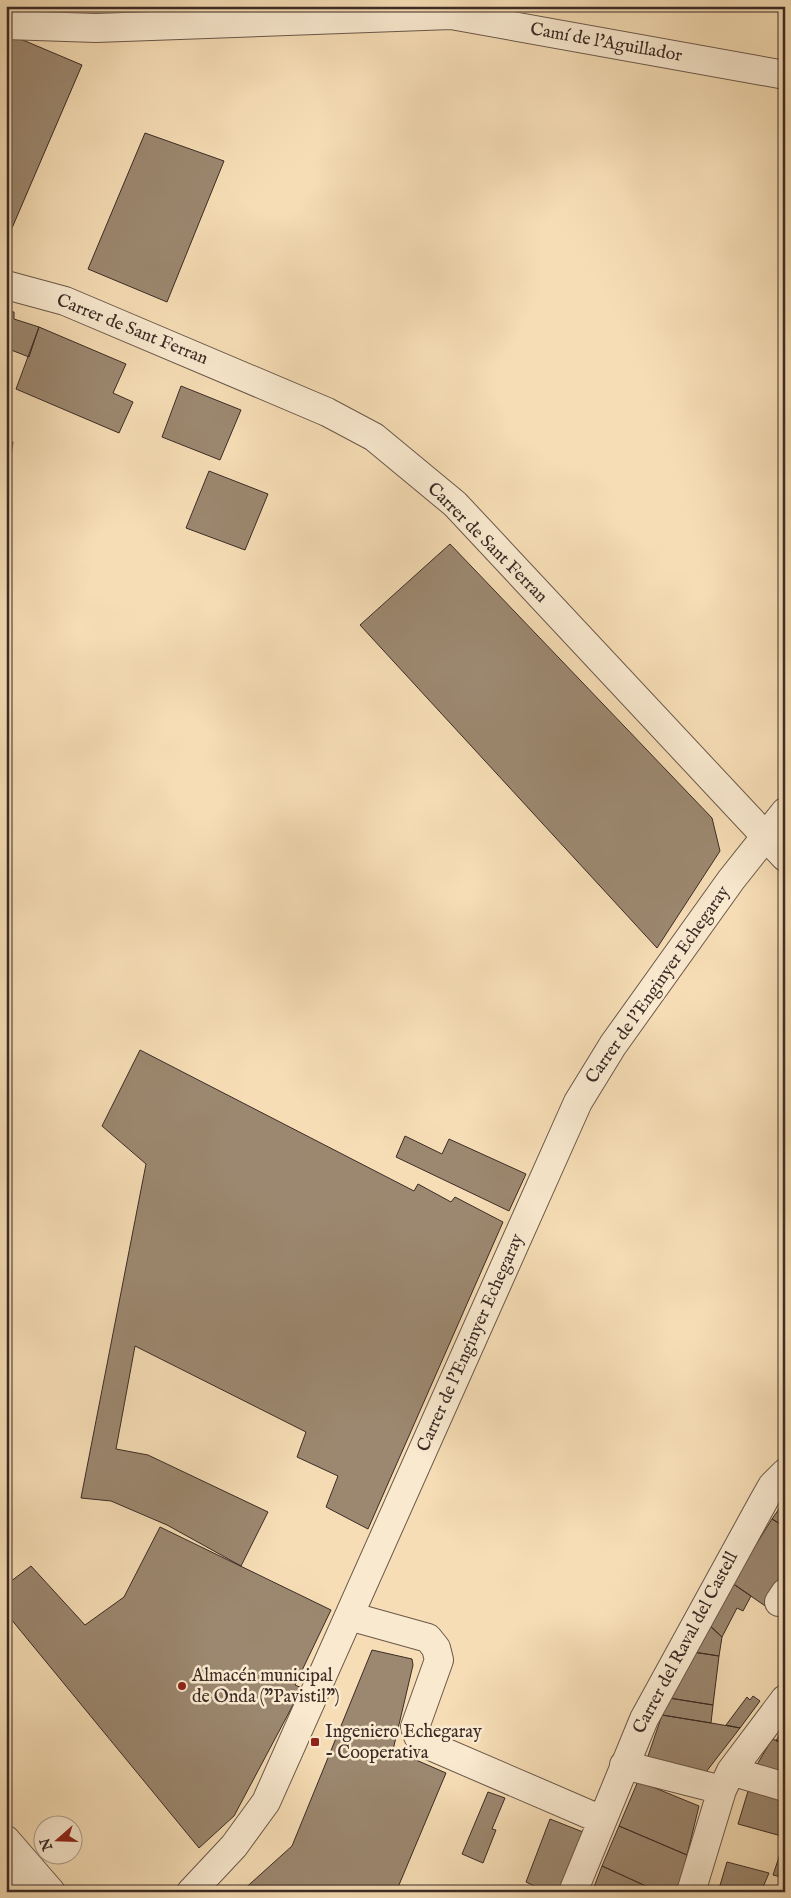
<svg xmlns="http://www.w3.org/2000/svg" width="791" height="1898" viewBox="0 0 791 1898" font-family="'IM FELL English',serif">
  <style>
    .building { fill: #9c8870; stroke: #3b2b26 }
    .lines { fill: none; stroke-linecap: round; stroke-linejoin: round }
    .minor-casing { stroke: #6a584a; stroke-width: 30 }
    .minor { stroke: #f9e9cf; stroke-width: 28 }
    .poi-dot { fill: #8f2418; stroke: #f9e9cf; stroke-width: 2 }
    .labels { text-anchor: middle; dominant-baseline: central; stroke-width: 5; stroke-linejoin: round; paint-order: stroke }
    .street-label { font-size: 18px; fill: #3b2b26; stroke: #f9e9cf }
    .poi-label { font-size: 18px; fill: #3b2b26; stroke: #f9e9cf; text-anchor: start }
  </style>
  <rect width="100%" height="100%" fill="#f6ddb5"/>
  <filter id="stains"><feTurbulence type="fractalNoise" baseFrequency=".004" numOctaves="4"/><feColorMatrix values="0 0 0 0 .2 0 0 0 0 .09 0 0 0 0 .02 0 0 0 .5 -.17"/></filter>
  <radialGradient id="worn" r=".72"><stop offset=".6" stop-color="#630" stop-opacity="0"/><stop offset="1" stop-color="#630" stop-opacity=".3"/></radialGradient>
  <!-- building -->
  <path class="building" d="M11 35 82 65 6 242V45Z
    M145 133 224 161 167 302 88 269Z
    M6 311 14 312V319L39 327 29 357 6 348Z
    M39 327 126 364 113 393 133 402 119 433 16 389Z
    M181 386 241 410 220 460 162 437Z
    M6 438 13 442 6 491Z
    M209 471 268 494 245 550 186 528Z
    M450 544 712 818 720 851 657 948 360 625Z
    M140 1050 414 1191 418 1184 451 1202 455 1197 503 1222 368 1529 326 1507 338 1476 297 1457 306 1432 135 1346 116 1449 148 1455 268 1512 241 1566 167 1525 111 1501 81 1498 146 1164 102 1126Z
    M405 1136 442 1154 449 1139 526 1174 509 1211 396 1157Z
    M785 1500V1527L772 1519Z
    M772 1519 785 1527V1589L771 1610 732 1583Z
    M160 1527 331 1610 295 1685 302 1688 234 1816 199 1848 6 1613V1585L31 1566 85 1625 124 1597Z
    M732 1583 751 1596 743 1611 737 1608 722 1637 709 1625Z
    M709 1625 722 1637 719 1656 693 1652Z
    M372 1650 412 1659 413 1665 393 1750 446 1773 396 1892H241L292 1846Z
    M693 1652 719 1656 713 1705 669 1698Z
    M753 1696 760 1701 740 1728 726 1725 747 1697 750 1700Z
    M669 1698 713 1705 711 1723 662 1715Z
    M662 1715 711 1723 740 1728 706 1772 646 1762Z
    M785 1724V1743L776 1741Z
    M772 1739 785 1743V1753L778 1774 755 1768Z
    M638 1781 699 1806 687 1855 619 1826Z
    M749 1788 785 1798V1837L738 1824Z
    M488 1792 505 1798 492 1829 496 1830 483 1863 462 1854Z
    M550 1819 583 1832 558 1892H547L526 1882Z
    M619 1826 687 1855 678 1892H659L602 1866Z
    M785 1839V1878L773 1875Z
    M727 1862 769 1873 761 1892H718Z
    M602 1866 659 1892H592Z
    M785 1879V1892H761L763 1886 781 1890Z"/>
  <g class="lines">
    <defs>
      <path id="minor" d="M6 25 96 28 451 15 785 75
        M6 285 65 301 327 412 374 437 455 504 785 857
        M779 1602 785 1593
        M349 1616 428 1638 436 1648 439 1660 415 1727 418 1736 428 1745 602 1820
        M624 1765 722 1790
        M731 1771 785 1787
        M6 1840 51 1892
        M6 1863 16 1892
        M191 1892 234 1846 266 1802 578 1102 613 1045 731 880 785 812
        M573 1892 644 1719 763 1502 772 1486 785 1473
        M691 1892 722 1790 731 1771 785 1699"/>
    </defs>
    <!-- minor casing -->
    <use href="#minor" class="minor-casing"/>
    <!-- minor -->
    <use href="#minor" class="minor"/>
  </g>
  <!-- markers -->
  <g class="poi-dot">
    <circle cx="182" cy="1686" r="5"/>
    <rect x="310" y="1737" width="10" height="10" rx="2.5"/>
  </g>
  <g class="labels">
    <!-- street labels -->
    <g class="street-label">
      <text transform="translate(606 43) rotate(10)">Camí de l'Aguillador</text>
      <text transform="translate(132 330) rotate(22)">Carrer de Sant Ferran</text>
      <text transform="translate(487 543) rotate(45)">Carrer de Sant Ferran</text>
      <text transform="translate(658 985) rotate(-55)">Carrer de l'Enginyer Echegaray</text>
      <text transform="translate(471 1343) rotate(-66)">Carrer de l'Enginyer Echegaray</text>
      <text transform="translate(686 1643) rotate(-62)">Carrer del Raval del Castell</text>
    </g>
    <!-- poi labels -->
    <g class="poi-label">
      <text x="192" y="1676">Almacén municipal<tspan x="192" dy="21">de Onda ("Pavistil")</tspan></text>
      <text x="325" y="1732">Ingeniero Echegaray<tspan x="325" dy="21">- Cooperativa</tspan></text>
    </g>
  </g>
  <!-- margin -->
  <rect width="791" height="1898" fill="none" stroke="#f6ddb5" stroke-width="25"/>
  <rect x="8" y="8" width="776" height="1883" fill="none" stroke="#3b2b26" stroke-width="2.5"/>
  <rect x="12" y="12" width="766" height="1873" fill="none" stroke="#3b2b26"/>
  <!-- north arrow -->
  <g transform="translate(58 1840) rotate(250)"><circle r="24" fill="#f9e9cf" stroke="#ad9d8b"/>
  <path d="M0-4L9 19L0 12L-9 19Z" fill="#8f2418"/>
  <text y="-8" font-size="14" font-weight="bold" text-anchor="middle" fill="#3b2b26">N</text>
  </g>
  <rect width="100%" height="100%" filter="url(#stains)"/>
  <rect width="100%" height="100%" fill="url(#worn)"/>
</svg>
